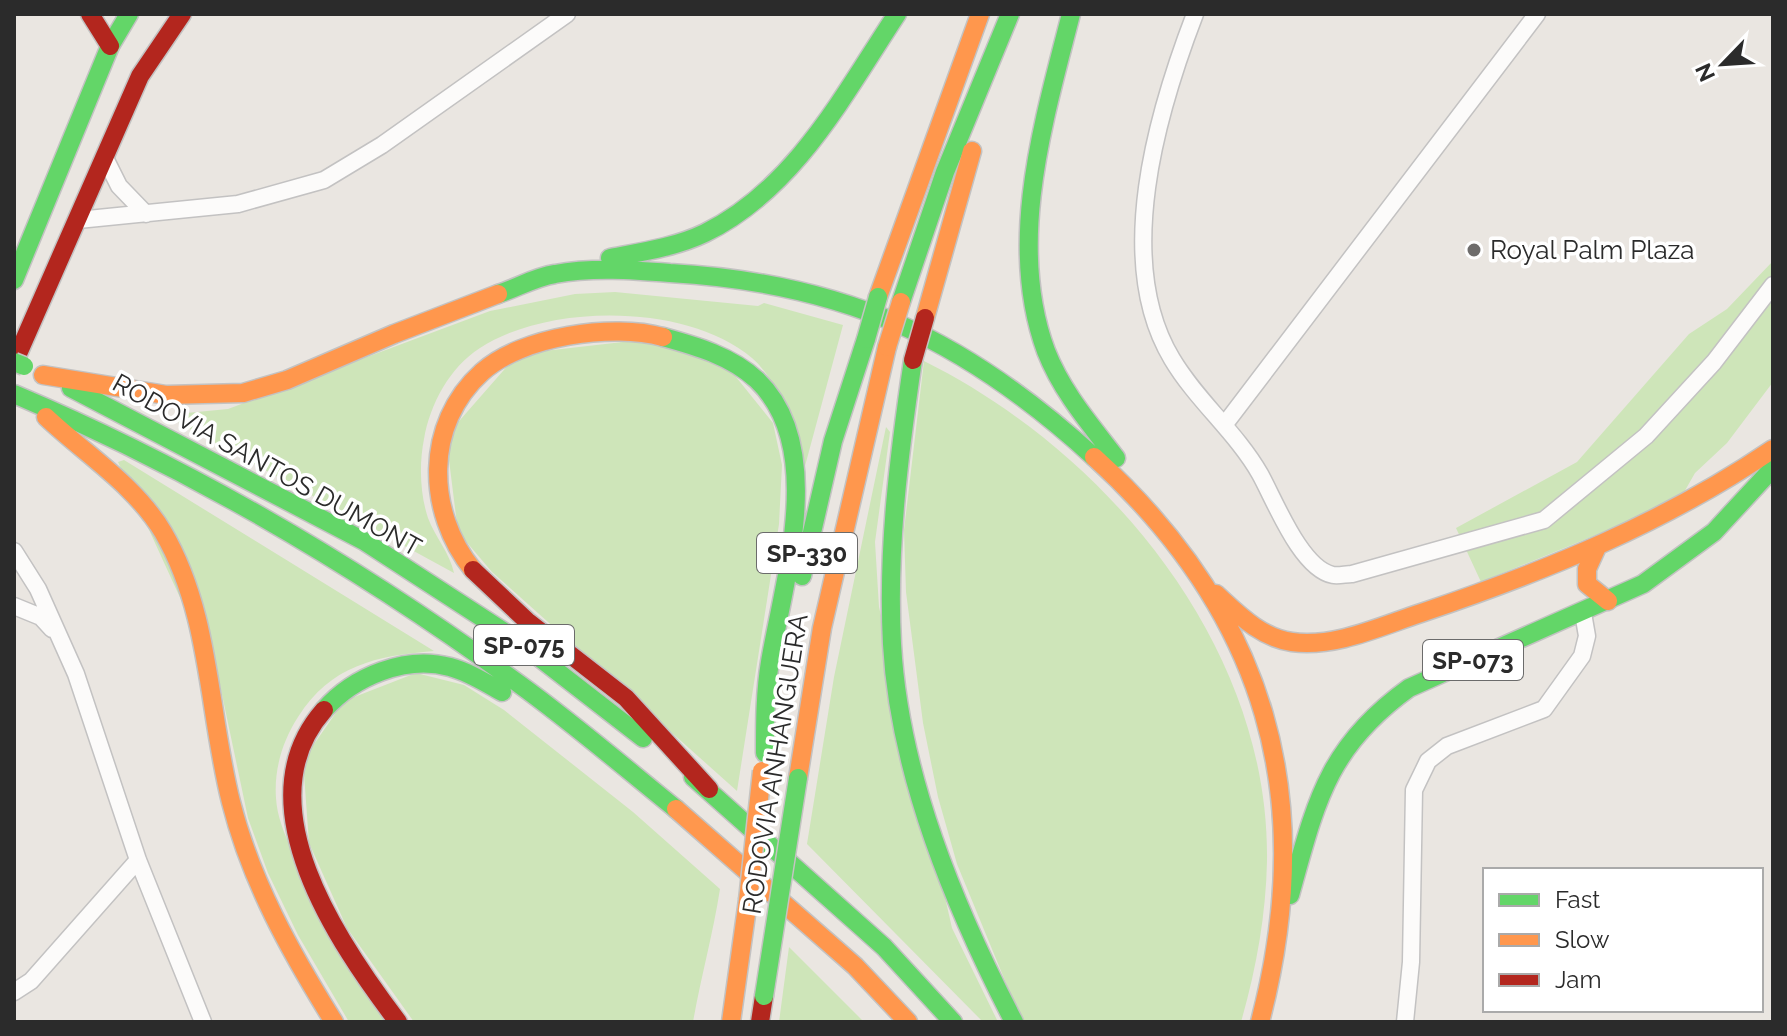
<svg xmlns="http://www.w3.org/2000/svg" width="1787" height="1036" viewBox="0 0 1787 1036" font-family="Raleway,sans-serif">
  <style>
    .green { fill: #cee5b9 }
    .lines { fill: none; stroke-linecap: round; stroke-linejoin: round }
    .street-casing { stroke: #c3c2c2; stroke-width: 19 }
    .fast-casing { stroke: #c3c2c2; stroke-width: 21 }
    .slow-casing { stroke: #c3c2c2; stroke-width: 21 }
    .jam-casing { stroke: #c3c2c2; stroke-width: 21 }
    .street { stroke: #fcfbfa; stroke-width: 16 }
    .fast { stroke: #63d668; stroke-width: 18 }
    .slow { stroke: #ff974d; stroke-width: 18 }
    .jam { stroke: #b3261e; stroke-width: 18 }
    .fast-bridge-casing { stroke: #c5c4c2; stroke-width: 21; stroke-linecap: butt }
    .slow-bridge-casing { stroke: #c5c4c2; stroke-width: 21; stroke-linecap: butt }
    .jam-bridge-casing { stroke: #c5c4c2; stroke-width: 21; stroke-linecap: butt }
    .fast-bridge { stroke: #63d668; stroke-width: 18 }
    .slow-bridge { stroke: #ff974d; stroke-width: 18 }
    .jam-bridge { stroke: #b3261e; stroke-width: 18 }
    .poi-dot { fill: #6e6c6b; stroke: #fff; stroke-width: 3 }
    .labels { text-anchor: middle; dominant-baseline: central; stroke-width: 7; stroke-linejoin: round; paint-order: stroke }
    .shield { fill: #fff; stroke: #6b6b6b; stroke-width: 2 }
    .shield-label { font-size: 24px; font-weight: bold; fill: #2b2b2b }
    .poi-label { font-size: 26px; fill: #2b2b2b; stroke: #fff; text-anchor: start }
    .street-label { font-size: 26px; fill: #2b2b2b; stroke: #fff }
  </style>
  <rect width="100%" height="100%" fill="#eae6e1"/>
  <!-- green -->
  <path class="green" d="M1773 261V382L1727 443 1695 473 1679 501 1481 582 1456 528 1577 462 1689 334 1727 309Z
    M615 292 758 306 764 303 843 325 805 466C791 431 781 383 752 358 688 303 548 303 480 348 450 367 430 404 424 439 419 464 420 494 428 518 435 537 450 553 454 573L179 423 176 414 228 409 490 311 575 294Z
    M640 340 728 367 773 423 782 465 779 524 737 791 492 572 458 532 446 436 518 354Z
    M924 361C1107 452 1270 646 1267 861 1266 915 1256 970 1241 1022H1022L957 864 938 797 923 723 906 592 904 530Z
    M886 427 890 432 875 542 879 607 952 928 998 1022H983L807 844 834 677Z
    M124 460 434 651C376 656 331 665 298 717 282 742 274 770 276 798 278 833 303 869 320 899 342 940 364 981 387 1022H349L298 935 268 873 248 818 220 685 118 462Z
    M416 673 464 685 504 710 633 812 720 889C713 934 701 977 693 1022H414L347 928 309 843 303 760 344 701Z
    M789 947 864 1022H779Z"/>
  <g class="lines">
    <defs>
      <path id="street" d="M1195 14C1157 113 1113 261 1172 359 1197 401 1236 432 1260 474 1275 501 1301 569 1333 575 1339 576 1346 574 1352 574L1544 520 1646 436 1714 362 1773 285
        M105 158 119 186 146 214
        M78 220 238 204 324 180 382 145 567 14
        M1225 424 1537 14
        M14 551 38 589 76 674 138 860 203 1022
        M14 606 41 617 52 629
        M14 992 31 981 138 860
        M1405 1022 1411 962 1414 790 1428 761 1447 746 1544 709 1582 656 1587 636 1583 613"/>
      <path id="fast" d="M1071 14C1044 120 1006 243 1046 351 1062 392 1090 424 1116 458
        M610 258C642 252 676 247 705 233 795 189 844 94 897 14
        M14 280 110 46 129 14
        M498 294C517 288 535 277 555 274 592 267 633 270 670 273 846 283 965 339 1094 457
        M901 302 945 172 1010 14
        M663 337C696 346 731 356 757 380 827 447 784 579 770 662 765 692 765 722 765 753
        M913 360C899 454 887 549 892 644 899 774 955 908 1014 1022
        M71 388 364 541 518 641 643 738
        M14 394C192 469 363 570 519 684 573 723 624 767 676 809
        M802 576 833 441 866 339
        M324 710C354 676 406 655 450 667 469 672 486 683 502 692
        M693 777 884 947 953 1022
        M1290 895C1316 802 1327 747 1409 688L1643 584 1714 532 1773 468"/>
      <path id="slow" d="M878 297 980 14
        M925 318 972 151
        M43 375 166 395 243 393 287 380 394 334 498 294
        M46 417C85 454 135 485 163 532 211 614 208 712 231 802 251 882 291 953 334 1022
        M1094 457C1266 613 1319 797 1260 1022
        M1597 547 1587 569V584L1608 601
        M473 570C426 512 424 424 482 372 522 336 613 323 663 337
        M1216 594C1238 614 1261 638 1292 642 1335 648 1381 626 1421 613 1546 571 1664 523 1773 449
        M798 778 822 628 887 347
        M676 809 855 966 908 1022
        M731 1022 748 900"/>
      <path id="jam" d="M90 14 110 46
        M14 363 140 76 182 14
        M473 570 527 621 626 698 709 789
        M324 710C242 803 338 943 398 1022
        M760 1022 764 996"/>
    </defs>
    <!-- street casing -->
    <use href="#street" class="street-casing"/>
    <!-- fast casing -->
    <use href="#fast" class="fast-casing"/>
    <!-- slow casing -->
    <use href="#slow" class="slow-casing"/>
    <!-- jam casing -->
    <use href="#jam" class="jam-casing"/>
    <!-- street -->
    <use href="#street" class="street"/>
    <!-- fast -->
    <use href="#fast" class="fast"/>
    <!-- slow -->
    <use href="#slow" class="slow"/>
    <!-- jam -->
    <use href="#jam" class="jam"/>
    <defs>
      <path id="fast-bridge" d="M866 339 878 297
        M14 362 24 366
        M764 996 798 778"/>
      <path id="slow-bridge" d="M887 347 901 302
        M748 900 762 771"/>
      <path id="jam-bridge" d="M913 360 925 318"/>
    </defs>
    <!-- fast-bridge casing -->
    <use href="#fast-bridge" class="fast-bridge-casing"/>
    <!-- slow-bridge casing -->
    <use href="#slow-bridge" class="slow-bridge-casing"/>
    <!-- jam-bridge casing -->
    <use href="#jam-bridge" class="jam-bridge-casing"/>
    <!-- fast-bridge -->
    <use href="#fast-bridge" class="fast-bridge"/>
    <!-- slow-bridge -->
    <use href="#slow-bridge" class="slow-bridge"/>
    <!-- jam-bridge -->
    <use href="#jam-bridge" class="jam-bridge"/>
  </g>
  <!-- markers -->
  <circle class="poi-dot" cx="1474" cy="250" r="8"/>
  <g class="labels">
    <!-- shield labels -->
    <g class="shield">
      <rect x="757" y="533" width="100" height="40" rx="6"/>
      <rect x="474" y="625" width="100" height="40" rx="6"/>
      <rect x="1423" y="640" width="100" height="40" rx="6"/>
    </g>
    <g class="shield-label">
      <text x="807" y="553">SP-330</text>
      <text x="524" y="645">SP-075</text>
      <text x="1473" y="660">SP-073</text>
    </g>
    <!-- poi labels -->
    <g class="poi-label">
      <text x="1490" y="250">Royal Palm Plaza</text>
    </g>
    <!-- street labels -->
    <g class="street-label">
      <text transform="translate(267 465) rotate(29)">RODOVIA SANTOS DUMONT</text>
      <text transform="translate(775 764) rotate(-81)">RODOVIA ANHANGUERA</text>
    </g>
  </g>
  <!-- border -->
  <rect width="1787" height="1036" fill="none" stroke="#2b2b2b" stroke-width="32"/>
  <!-- legend -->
  <rect x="1483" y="868" width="280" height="144" fill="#ffffff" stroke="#aaaaaa" stroke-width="2"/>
  <rect x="1499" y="894" width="40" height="12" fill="#63d668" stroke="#aaaaaa" stroke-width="2"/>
  <text x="1555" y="908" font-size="24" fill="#2b2b2b">Fast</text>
  <rect x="1499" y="934" width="40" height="12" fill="#ff974d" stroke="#aaaaaa" stroke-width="2"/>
  <text x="1555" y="948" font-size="24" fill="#2b2b2b">Slow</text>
  <rect x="1499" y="974" width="40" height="12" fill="#b3261e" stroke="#aaaaaa" stroke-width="2"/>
  <text x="1555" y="988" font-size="24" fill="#2b2b2b">Jam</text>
  <!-- north arrow -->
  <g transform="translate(1723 64) rotate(245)" stroke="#ffffff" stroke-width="6" paint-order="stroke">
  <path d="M0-6L14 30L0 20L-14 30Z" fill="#2b2b2b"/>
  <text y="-12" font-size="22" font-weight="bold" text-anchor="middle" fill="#2b2b2b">N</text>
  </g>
</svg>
